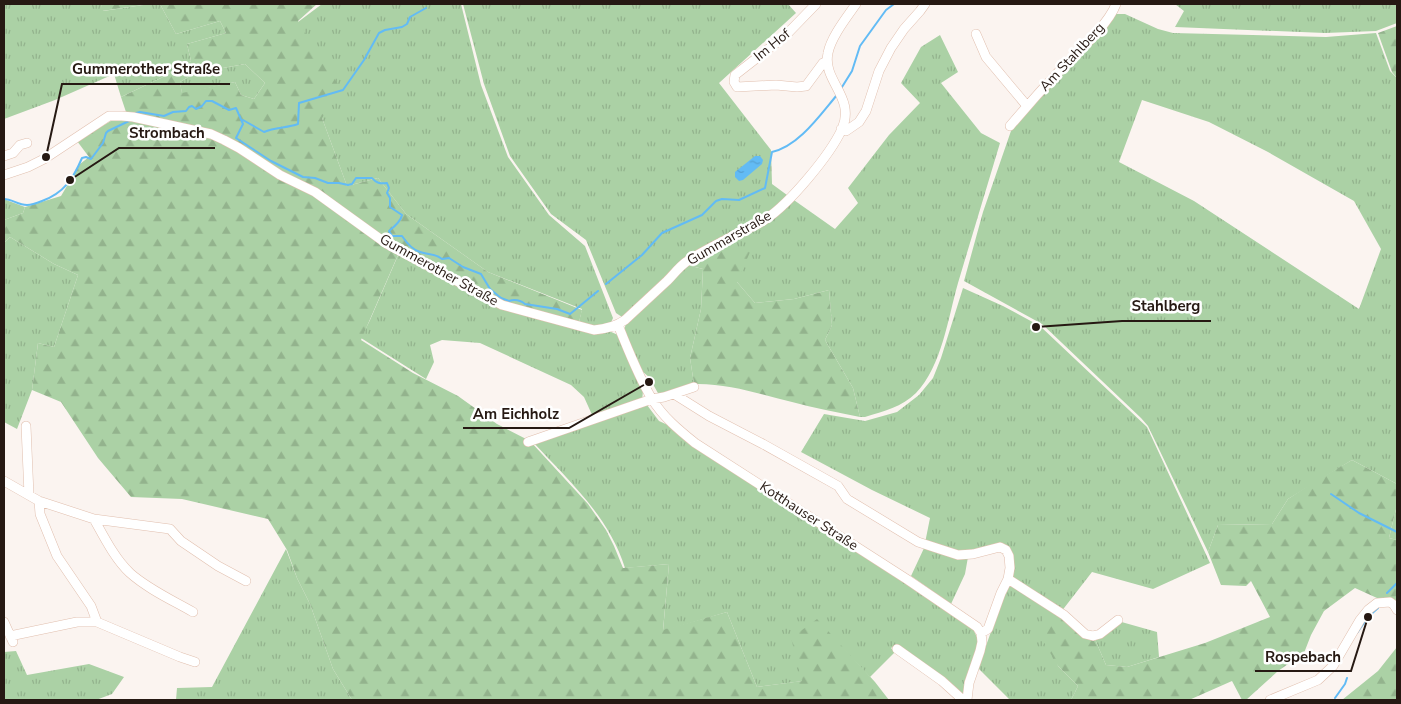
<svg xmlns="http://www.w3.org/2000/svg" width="1401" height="704" viewBox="0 0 1401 704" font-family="'Nunito Sans',sans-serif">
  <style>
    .grass { fill: url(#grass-tufts); fill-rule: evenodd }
    .forest { fill: url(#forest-firs); fill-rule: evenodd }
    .water { fill: url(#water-ripples) }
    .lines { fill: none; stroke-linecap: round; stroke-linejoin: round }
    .stream { stroke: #62bbf5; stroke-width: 2 }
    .minor-casing { stroke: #e1bfae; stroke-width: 10 }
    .minor { stroke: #fff; stroke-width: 9 }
    .labels { text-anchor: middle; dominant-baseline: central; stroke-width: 5; stroke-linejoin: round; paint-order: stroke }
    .street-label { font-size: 14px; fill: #261913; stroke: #fff }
    .leader { fill: none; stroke: #261913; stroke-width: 2 }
    .callout-dot { fill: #261913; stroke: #fff; stroke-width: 2 }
    .callout-label { font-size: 15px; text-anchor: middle; font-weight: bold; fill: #261913; stroke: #fff; stroke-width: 5; stroke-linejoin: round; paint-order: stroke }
  </style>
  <defs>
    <pattern id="grass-tufts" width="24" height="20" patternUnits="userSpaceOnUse" patternTransform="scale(1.25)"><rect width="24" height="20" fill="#abd1a5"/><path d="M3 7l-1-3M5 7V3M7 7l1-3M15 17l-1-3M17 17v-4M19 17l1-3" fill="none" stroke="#93b38d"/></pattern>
    <pattern id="forest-firs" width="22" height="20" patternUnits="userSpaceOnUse" patternTransform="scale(1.25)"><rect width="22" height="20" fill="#abd1a5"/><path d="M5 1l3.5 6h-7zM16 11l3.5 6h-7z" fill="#93b38d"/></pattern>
    <pattern id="water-ripples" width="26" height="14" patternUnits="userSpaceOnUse" patternTransform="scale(1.25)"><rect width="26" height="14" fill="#62bbf5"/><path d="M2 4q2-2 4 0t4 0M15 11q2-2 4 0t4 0" fill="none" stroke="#55a0d1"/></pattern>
  </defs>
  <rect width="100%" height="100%" fill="#fbf4f0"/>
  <!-- grass -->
  <path class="grass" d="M4 4H101L103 11 150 4H160L176 34 220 21 226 33 187 44 191 61 163 77 121 97 114 74 55 100 4 119Z
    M322 4H461L481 85 508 157 549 215 585 246 613 318 610 325 595 327 579 322 582 309 488 272 406 214 378 178 347 186 322 118 298 22Z
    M463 4H788L796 13 719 83 771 150 772 184 787 195 767 215 719 238 622 317 616 313 586 240 551 214 510 156 484 84Z
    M1175 4H1397V23L1376 31 1325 33 1175 27 1184 11Z
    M1115 14H1125L1158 29 1173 33 1326 37 1376 33 1390 71 1397 78V484L1352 460 1288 499 1272 524 1218 525 1208 552 1148 426 1141 418 1042 324 964 281 983 212 1012 128ZM1142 100 1209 122 1268 152 1354 201 1381 249 1359 309 1194 201 1119 162Z
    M940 35 958 72 941 83 981 133 1000 143C986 190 972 236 958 283 948 318 942 366 916 393 902 407 884 411 865 417H860L853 388 825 340 832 325 829 290 794 299 755 303 737 282 721 246 791 198 835 229 858 203 848 188 889 135 920 103 901 83 921 47Z
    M245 64 265 83 254 99 241 95 235 82 182 94 180 82 195 73Z
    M4 200H6L25 207 23 213 4 220Z
    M10 237 54 264 78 275 54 347 38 343 32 390 17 429 4 422V243Z
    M399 253 501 308 609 331 618 335 643 391 642 401 593 417 584 397 571 385 480 343 442 340 430 345 434 362 426 379 361 338 370 320Z
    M687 265 703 269 701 309 690 358 694 384 659 395 649 377 643 372 624 331 626 323Z
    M963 288 1003 306 1040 326 1147 427 1210 563 1153 589 1092 572 1061 612 1014 581C1008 567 1021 565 1007 548L959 553 925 543 930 518 872 490 801 452 824 414 865 421 897 412 919 395 933 378 941 358Z
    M647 405 659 421 670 426 972 626 978 640 966 692 962 695 944 680 896 645 891 648 895 652 870 677 816 620 803 681 757 687 727 612 663 631 669 564 625 568C609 516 567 479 532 441Z
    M1397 505V540L1389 538Z
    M925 546 968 557 965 574 951 604 911 576Z
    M286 549 297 578 310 604 333 669 352 700H176L177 688 212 687Z
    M1011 584 1044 602 1058 666 1078 686 1071 700H1010L978 668 1006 590Z
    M1118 621 1157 632 1159 657 1127 667 1106 665 1094 637Z
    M16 651 27 675 89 664 124 677 112 694 96 700H4V652Z"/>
  <!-- forest -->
  <path class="forest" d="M101 4H150L102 11Z
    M160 4H317L298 21 341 89 322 118 347 186 378 178 406 214 488 272 582 310 579 322 502 301 401 248 361 340 413 373 458 396 497 424 530 441 588 504 606 530 614 546 623 568 669 564 663 630 727 612 757 687 802 681 791 638 817 619 875 682 889 700H352L333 669 310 604 297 578 287 550 268 519 182 499 131 497 98 458 61 402 32 390 38 343 54 347 78 275 54 264 10 237 4 243V220L23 213 25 207 61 196 80 164 89 157 77 141 126 112 121 97 163 77 191 61 187 44 226 33 220 21 176 34ZM245 64 265 83 254 99 241 95 235 82 182 93 180 82 195 73Z
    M1397 26V78L1392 72 1378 33Z
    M721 246 750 252 737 282 755 303 794 299 829 290 832 325 825 340 853 388 860 417C837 412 814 408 792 402 760 394 727 383 694 384L690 358 701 309 703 269 687 265Z
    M1352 460 1397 484V505L1389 538 1397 540V605L1391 599 1377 598 1355 588 1324 611 1311 635 1304 653 1278 671 1246 700H1242L1232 681 1189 700H1071L1078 686 1058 666 1042 639 1044 602 1094 637 1106 665 1127 667 1205 643 1270 617 1251 581 1246 586 1221 585 1208 552 1218 525 1272 524 1288 499 1314 482Z
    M1397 647V700H1342L1378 671Z"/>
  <!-- water -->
  <path class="water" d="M755 156H760L763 160 762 164 743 180 739 181 735 177V172Z"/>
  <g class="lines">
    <!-- stream -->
    <path class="stream" d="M842 87 852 71 860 46 886 10 894 4
      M136 113 140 112 164 116 173 112 186 111 189 107 192 106 196 109 202 106 206 101H212L229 110 236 108 243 124 236 138 271 161 303 177 315 178 328 183H339L348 185 352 184 356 178H372C376 183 380 184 387 183L389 188 387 193 390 198V207L402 215C401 221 394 227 389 231L392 236H402C406 242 413 250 420 252 428 255 435 253 442 259L449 258 463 267 481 274 490 289 501 298 509 301C515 299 520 300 525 304L557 309 570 314 598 291
      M243 120 264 132C275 127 287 128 298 124L299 103 343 90 364 60 379 33 385 30 402 27 407 24 410 17 426 8
      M4 199C12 199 18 205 27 205 32 205 37 203 42 201 64 193 73 179 82 158L86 157 91 159 103 143 106 133 108 131 129 121
      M606 284 642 255 662 233 702 215 716 201 722 199 739 200 765 188 772 152C799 146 820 115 837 95
      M1331 494 1359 513 1397 532
      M1387 593 1397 583
      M1357 633 1368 617 1378 608
      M1335 698 1345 684 1347 678"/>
    <defs>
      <path id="minor" d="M816 4 785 36 735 75 734 82 737 87 776 85 797 87 806 86 823 63 827 61
        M976 34 986 57 1027 106
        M1010 126C1027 106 1044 87 1062 68 1077 53 1109 24 1116 4
        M841 129 846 131 859 122 866 111 879 71 891 48 904 29 920 11 925 4
        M4 156 13 153 20 145 27 143
        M4 175 28 167 44 159 109 116H122L133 117 211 134 224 140 239 148 280 175 315 192 387 244 502 305 594 330C606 329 615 327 625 320 639 307 653 294 667 281 673 275 679 267 686 262 704 250 724 241 743 231 751 227 759 224 766 219 790 203 830 155 842 129 856 97 822 81 828 53 831 37 847 17 856 4
        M618 325C628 349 638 376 652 399 663 417 679 430 695 443L908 580 977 627 981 633 982 642 980 651 969 683 967 700
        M674 394 709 416 763 444 838 486 847 499 918 542 958 555 973 554 1000 547 1006 550 1009 556 1010 568 1008 579 1001 593 988 629 981 633
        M26 426 29 495
        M528 442 652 399 664 397 694 387
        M4 481 39 501 94 519 170 529 181 541 218 566 246 581
        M39 501 40 514 57 556 91 606 97 622
        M94 519C104 537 115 559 130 573 148 589 172 600 193 612
        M1008 579 1064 615 1085 634 1093 636 1100 634 1118 620
        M4 622 13 642
        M10 636 77 622H97L180 657 195 662
        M897 649 942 681 963 700
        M1270 700 1318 680 1333 666 1360 620 1368 610 1377 603 1390 602 1394 605 1397 610"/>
    </defs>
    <!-- minor casing -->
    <use href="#minor" class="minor-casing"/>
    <!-- minor -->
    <use href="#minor" class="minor"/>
  </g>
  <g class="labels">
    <!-- street labels -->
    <g class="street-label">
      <text transform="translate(772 45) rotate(-39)">Im Hof</text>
      <text transform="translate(1072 57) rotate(-47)">Am Stahlberg</text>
      <text transform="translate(729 238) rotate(-30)">Gummarstraße</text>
      <text transform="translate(439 270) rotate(29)">Gummerother Straße</text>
      <text transform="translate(809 516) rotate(33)">Kotthauser Straße</text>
    </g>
  </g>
  <!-- callouts -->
  <path class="leader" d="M46 157L62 84H230M70 180L119 148H215M1036 327L1122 321H1211M649 382L569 428H463M1368 617L1351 671H1255"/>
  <g class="callout-dot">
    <circle cx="46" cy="157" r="5"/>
    <circle cx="70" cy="180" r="5"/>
    <circle cx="1036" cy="327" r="5"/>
    <circle cx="649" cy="382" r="5"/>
    <circle cx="1368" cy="617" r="5"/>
  </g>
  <g class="callout-label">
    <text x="146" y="74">Gummerother Straße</text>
    <text x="167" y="138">Strombach</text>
    <text x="1166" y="311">Stahlberg</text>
    <text x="516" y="419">Am Eichholz</text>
    <text x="1303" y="662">Rospebach</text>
  </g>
  <!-- border -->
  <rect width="1401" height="704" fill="none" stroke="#261913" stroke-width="10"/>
</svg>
